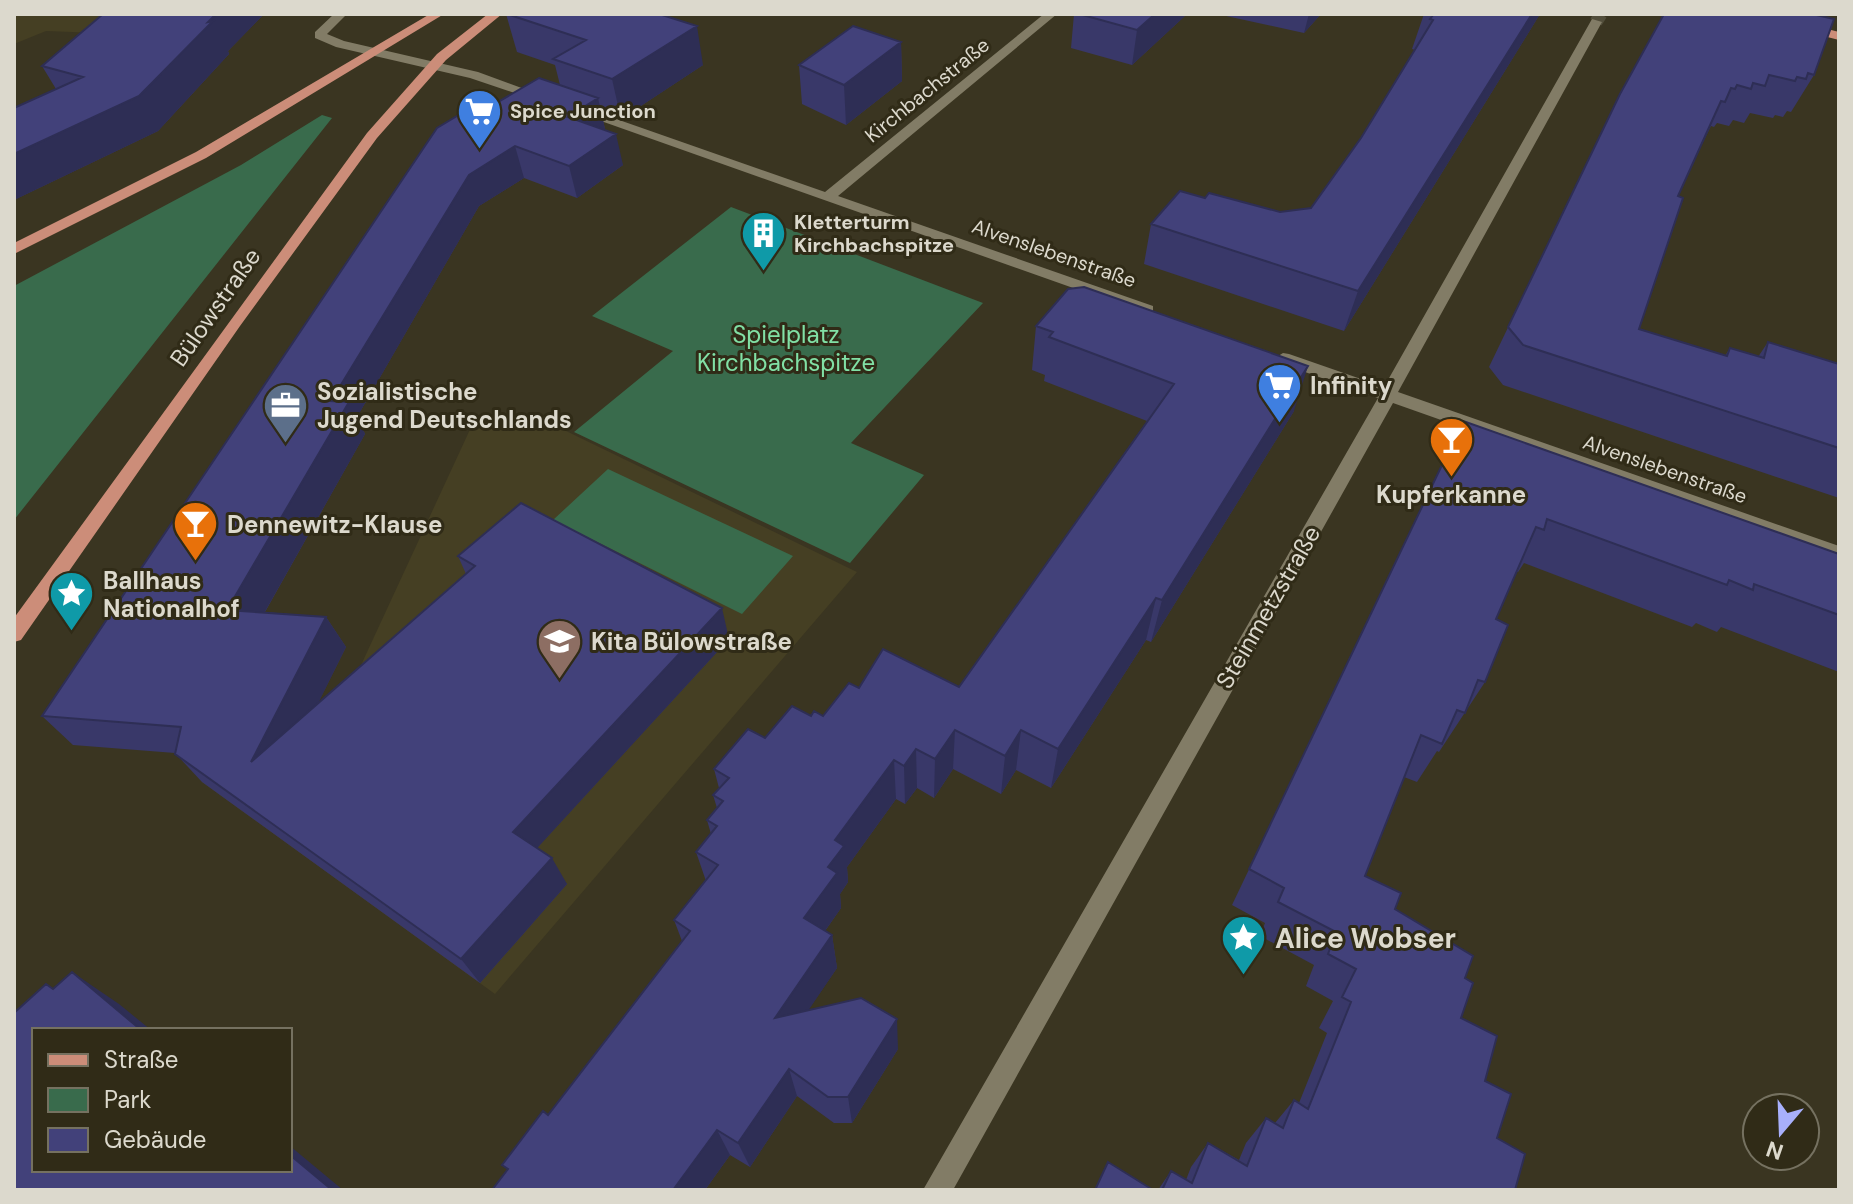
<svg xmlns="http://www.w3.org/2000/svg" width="1853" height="1204" viewBox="0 0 1853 1204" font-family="'DM Sans',sans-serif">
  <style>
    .built { fill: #453f23 }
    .green { fill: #396b4c }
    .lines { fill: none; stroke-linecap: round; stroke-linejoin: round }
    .minor-tunnel { stroke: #524e3b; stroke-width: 13; stroke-dasharray: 13 6; stroke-linecap: butt }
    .minor { fill: #827c66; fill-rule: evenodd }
    .major { fill: #cc8d79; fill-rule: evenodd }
    .wall { fill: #393869 }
    .shaded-wall { fill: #2e2e55 }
    .building { fill: #42417a; stroke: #2e2e55; stroke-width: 2 }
    .labels { text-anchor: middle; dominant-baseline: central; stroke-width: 6; stroke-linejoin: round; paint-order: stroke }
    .far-street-label { font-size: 20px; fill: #dcd9cd; stroke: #302b17 }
    .far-poi-label { font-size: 20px; font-weight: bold; fill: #dcd9cd; stroke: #302b17; text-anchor: start }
    .street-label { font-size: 24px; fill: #dcd9cd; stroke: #302b17 }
    .park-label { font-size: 24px; fill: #81e0a5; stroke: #302b17 }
    .poi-label { font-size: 24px; font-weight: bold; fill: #dcd9cd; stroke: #302b17; text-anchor: start }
    .near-poi-label { font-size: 28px; font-weight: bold; fill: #dcd9cd; stroke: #302b17; text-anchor: start }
  </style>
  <rect width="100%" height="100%" fill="#3a3521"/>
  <!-- built -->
  <path class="built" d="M14 14H199L175 36 46 31 14 44Z
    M473 423 564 430 857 572 495 994 202 782 337 717Z"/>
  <!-- green -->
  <path class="green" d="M322 115 332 118 14 520V286L241 165Z
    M731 207 983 303 851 443 924 475 850 563 574 432 673 351 592 316Z
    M608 469 793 556 742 614 553 520Z"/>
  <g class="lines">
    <!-- minor-tunnel -->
    <path class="minor-tunnel" d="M1596 22 1601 14"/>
    <!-- minor -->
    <path class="minor" d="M334 14H347L327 34 344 41 478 72 549 98 538 101 470 78 336 47 315 38V32Z
      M1044 14H1057L838 196 1153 306V312H1141L570 110 582 107 825 192Z
      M1592 19 1602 22 1398 392 1839 546V561L1393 403 953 1190H923L1378 398 1277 362 1275 358 1283 353 1289 354 1384 387Z"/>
    <!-- major -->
    <path class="major" d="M430 14H444L206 158 14 254V243L196 152Z
      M488 14H502L446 60 377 138 240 326 21 640 14 642V618L367 133 437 54Z
      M1804 23 1839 32V40L1800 30V24Z"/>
  </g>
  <!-- wall -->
  <path class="wall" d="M103 14H264L228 51 229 54 158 131 14 200V108L56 89 42 66Z
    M506 14 703 65 621 119 601 112 605 129 604 130 623 165 577 198 524 178 479 206 357 417 365 434 265 612 326 617 346 647 318 703 466 574 458 556 729 639 537 848 567 884 480 983 202 782 175 753 73 745 42 716 493 105 560 85 555 65 517 52Z
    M1074 14H1187L1132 65 1071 48Z
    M1217 14H1321L1304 33Z
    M1424 14H1540L1344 331 1144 264 1151 224 1205 198 1280 212 1311 208 1361 138 1415 50 1412 49Z
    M1664 14 1814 75 1791 112 1787 111 1783 117 1775 115 1773 118 1750 113 1744 123 1733 120 1729 126 1717 123 1714 127 1711 126 1704 140 1678 196 1639 329 1725 356 1730 348 1758 357 1768 342 1839 364V498L1503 385 1489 367 1620 94Z
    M901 42 902 81 846 125 802 104 799 65Z
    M1036 326 1294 411 1151 642 1146 640 1051 788 1016 770 1001 794 953 769 934 798 917 788 905 804 896 799 847 867 848 882 840 894 841 908 825 931 832 935 837 968 808 1010 898 1049 852 1123H834L797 1096 750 1167 730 1155 705 1190H492L508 1170 502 1165 548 1115 682 941 674 920 706 881 696 852 711 834 707 820 717 808 713 795 719 788 714 769 765 738 811 716H823L859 688 959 687 1147 421 1044 381 1045 375 1032 370Z
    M1463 421 1839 554V672L1721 627 1717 632 1696 623 1692 627 1524 563 1518 572H1516L1496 619 1485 682 1439 752 1437 751 1417 782 1404 777 1365 876 1395 909 1465 978 1461 1018 1485 1081 1497 1138 1515 1190H1158L1171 1171 1186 1180 1191 1167 1208 1143 1239 1160 1246 1143 1266 1118 1275 1123 1294 1100 1299 1103 1327 1033 1319 1028 1333 1001 1306 986 1314 965 1260 936 1265 923 1232 905Z"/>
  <!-- shaded-wall -->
  <path class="shaded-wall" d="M216 14H264L228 51 229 54 158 131 14 200V154Z
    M1155 14H1187L1132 65 1137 30Z
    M1309 14H1321L1304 33Z
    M1532 14H1540L1344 331 1358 291Z
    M697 26 703 65 621 119 612 79Z
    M901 42 902 81 846 125 844 85Z
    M598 98 605 129 576 148 568 117Z
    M616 134 623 165 577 198 569 166Z
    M515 146 524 178 479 206 357 417 365 434 249 640 227 610 331 401 469 175Z
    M1308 366 1294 411 1151 642 1162 600Z
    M1156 598 1146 640 1051 788 1058 749Z
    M722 608 729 639 528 858 513 832Z
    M326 617 346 647 275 790 251 762Z
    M955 730 953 769 934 798 935 759Z
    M1021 730 1016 770 1001 794 1005 756Z
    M916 749 917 788 905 804 904 766Z
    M894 760 896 799 847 867 848 882 840 894 841 908 810 952 804 918 828 867 835 840Z
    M552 858 567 884 480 983 461 959Z
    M832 935 837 968 783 1048 775 1018Z
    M72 972 119 1004 151 1030H141Z
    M897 1019 898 1049 852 1123 848 1097Z
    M789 1069 797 1096 750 1167 738 1143Z
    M717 1130 730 1155 705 1190H673Z
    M290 1146 343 1190H332L290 1155Z"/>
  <!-- building -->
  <path class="building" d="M103 14H216L208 22 213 21 139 96 14 154V108L83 77 42 66Z
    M507 14H659L697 26 612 79 553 59 586 40Z
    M1079 14H1155L1137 30Z
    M1431 14H1532L1358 291 1151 224 1180 191 1205 198 1209 193 1280 212 1311 208 1361 138 1433 20 1430 19 1433 15Z
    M1664 14H1812L1834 19 1814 75 1808 73 1806 79 1797 77 1795 81 1769 75 1765 86 1753 83 1751 89 1737 85 1735 89 1731 88 1725 102 1721 101 1678 196 1683 198 1639 329 1727 356 1730 348 1764 358 1768 342 1839 364V448L1523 345 1508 327 1620 94Z
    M853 26 901 42 844 85 799 65Z
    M539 78 598 98 568 117 616 134 569 166 515 146 469 175 331 401 349 402 227 610 326 617 251 762 475 566 458 556 521 503 722 608 513 832 552 858 461 959 175 754 181 727 42 716 437 128 482 101 493 105Z
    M1084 287 1308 366 1162 600 1156 598 1058 749 1021 730 1005 756 955 730 935 759 916 749 904 766 894 760 835 840 844 846 828 867 837 873 804 918 832 935 775 1018 861 998 897 1019 848 1097H828L789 1069 738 1143 717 1130 673 1190H492L508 1169 502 1165 543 1111 548 1115 690 931 674 920 718 865 696 852 717 826 707 820 723 801 713 795 729 778 714 769 748 729 765 738 792 706 811 716 814 711 823 716 849 683 859 688 883 649 959 687 1174 384 1049 337 1053 332 1036 326 1068 289Z
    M1463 421 1839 554V615L1754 584 1753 590 1729 580 1727 585 1547 519 1544 530 1536 527 1496 619 1508 625 1485 682 1478 680 1465 713 1457 710 1442 744 1421 735 1365 876 1401 893 1395 909 1473 956 1465 978 1473 983 1461 1018 1497 1036 1485 1081 1511 1094 1497 1138 1525 1154 1515 1190H1162L1171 1171 1192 1183 1208 1143 1247 1166 1266 1118 1283 1128 1294 1100 1308 1109 1351 1002 1342 997 1356 969 1328 954 1336 932 1278 902 1284 888 1249 869Z
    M72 972 141 1030H34V1170H290V1155L332 1190H14V1013L46 984 53 989Z
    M1108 1162 1153 1190H1095Z"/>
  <!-- icons -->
  <defs>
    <symbol id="supermarket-pin" viewBox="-11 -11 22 30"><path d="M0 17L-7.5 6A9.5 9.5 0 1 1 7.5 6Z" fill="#3f7fe0" stroke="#302b17"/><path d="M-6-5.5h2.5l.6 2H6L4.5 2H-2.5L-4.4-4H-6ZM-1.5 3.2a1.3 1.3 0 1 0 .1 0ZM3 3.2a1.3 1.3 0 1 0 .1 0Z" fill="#fff"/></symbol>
    <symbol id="building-pin" viewBox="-11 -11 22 30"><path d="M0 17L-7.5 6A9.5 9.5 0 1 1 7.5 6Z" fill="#0f9aa8" stroke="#302b17"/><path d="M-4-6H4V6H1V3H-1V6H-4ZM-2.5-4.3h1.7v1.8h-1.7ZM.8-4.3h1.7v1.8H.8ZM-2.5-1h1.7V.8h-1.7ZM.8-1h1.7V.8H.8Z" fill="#fff"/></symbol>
    <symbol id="office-pin" viewBox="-11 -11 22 30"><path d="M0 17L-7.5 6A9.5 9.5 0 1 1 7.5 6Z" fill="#5c6f8a" stroke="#302b17"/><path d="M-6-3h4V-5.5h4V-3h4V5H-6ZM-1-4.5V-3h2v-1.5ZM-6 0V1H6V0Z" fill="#fff"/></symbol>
    <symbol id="bar-pin" viewBox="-11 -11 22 30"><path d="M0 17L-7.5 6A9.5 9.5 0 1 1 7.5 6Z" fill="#e8710a" stroke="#302b17"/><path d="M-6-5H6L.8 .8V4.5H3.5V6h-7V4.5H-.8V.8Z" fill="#fff"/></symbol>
    <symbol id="sight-pin" viewBox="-11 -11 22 30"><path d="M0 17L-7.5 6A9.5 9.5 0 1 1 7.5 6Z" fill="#0f9aa8" stroke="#302b17"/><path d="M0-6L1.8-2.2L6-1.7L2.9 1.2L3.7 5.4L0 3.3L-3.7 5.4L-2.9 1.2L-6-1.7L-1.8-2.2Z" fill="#fff"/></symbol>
    <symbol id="school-pin" viewBox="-11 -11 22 30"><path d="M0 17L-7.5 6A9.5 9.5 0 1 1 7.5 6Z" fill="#8d6e63" stroke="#302b17"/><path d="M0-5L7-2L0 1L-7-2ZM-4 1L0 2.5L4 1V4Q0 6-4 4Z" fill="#fff"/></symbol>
  </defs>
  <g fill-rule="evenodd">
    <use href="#supermarket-pin" x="454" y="86" width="51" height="69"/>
    <use href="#building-pin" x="738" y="208" width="51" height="69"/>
    <use href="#supermarket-pin" x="1254" y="360" width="51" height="69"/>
    <use href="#office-pin" x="260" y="380" width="51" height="69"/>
    <use href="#bar-pin" x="1426" y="414" width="51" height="69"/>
    <use href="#bar-pin" x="170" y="498" width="51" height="69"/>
    <use href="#sight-pin" x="46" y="568" width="51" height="69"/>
    <use href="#school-pin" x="534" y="616" width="51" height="69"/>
    <use href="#sight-pin" x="1218" y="912" width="51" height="69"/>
  </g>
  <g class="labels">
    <!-- far-street labels -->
    <g class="far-street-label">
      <text transform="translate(927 90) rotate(-39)">Kirchbachstraße</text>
      <text transform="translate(1054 253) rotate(19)">Alvenslebenstraße</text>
      <text transform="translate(1665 469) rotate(19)">Alvenslebenstraße</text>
    </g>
    <!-- far-poi labels -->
    <g class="far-poi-label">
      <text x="510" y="111">Spice Junction</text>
      <text x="794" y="222">Kletterturm<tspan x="794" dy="23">Kirchbachspitze</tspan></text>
    </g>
    <!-- street labels -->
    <g class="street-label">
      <text transform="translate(215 307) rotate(-55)">Bülowstraße</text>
      <text transform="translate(1268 607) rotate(-60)">Steinmetzstraße</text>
    </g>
    <!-- park labels -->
    <g class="park-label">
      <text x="786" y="334">Spielplatz<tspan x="786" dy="28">Kirchbachspitze</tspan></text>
    </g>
    <!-- poi labels -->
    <g class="poi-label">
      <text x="1310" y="385">Infinity</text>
      <text x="317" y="391">Sozialistische<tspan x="317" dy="28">Jugend Deutschlands</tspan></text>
      <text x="1451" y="494" text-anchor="middle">Kupferkanne</text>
      <text x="227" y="524">Dennewitz-Klause</text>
      <text x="103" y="580">Ballhaus<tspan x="103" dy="28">Nationalhof</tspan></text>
      <text x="591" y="641">Kita Bülowstraße</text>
    </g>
    <!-- near-poi labels -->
    <g class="near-poi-label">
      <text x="1275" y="938">Alice Wobser</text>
    </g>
  </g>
  <!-- border -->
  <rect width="1853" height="1204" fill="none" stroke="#dcd9cd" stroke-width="32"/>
  <!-- legend -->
  <rect x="32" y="1028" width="260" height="144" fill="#302b17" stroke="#757160" stroke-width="2"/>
  <rect x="48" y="1054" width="40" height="12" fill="#cc8d79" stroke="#757160" stroke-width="2"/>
  <text x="104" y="1068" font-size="24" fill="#dcd9cd">Straße</text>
  <rect x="48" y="1088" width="40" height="24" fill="#396b4c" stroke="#757160" stroke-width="2"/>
  <text x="104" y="1108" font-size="24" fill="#dcd9cd">Park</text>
  <rect x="48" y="1128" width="40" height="24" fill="#42417a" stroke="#757160" stroke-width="2"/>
  <text x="104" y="1148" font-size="24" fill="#dcd9cd">Gebäude</text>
  <!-- north arrow -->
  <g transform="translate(1781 1132) rotate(199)"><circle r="38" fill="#302b17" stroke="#757160" stroke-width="2"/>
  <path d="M0-6L14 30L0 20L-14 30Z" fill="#a8b0fc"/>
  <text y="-12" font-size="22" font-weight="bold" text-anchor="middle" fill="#dcd9cd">N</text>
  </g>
</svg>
